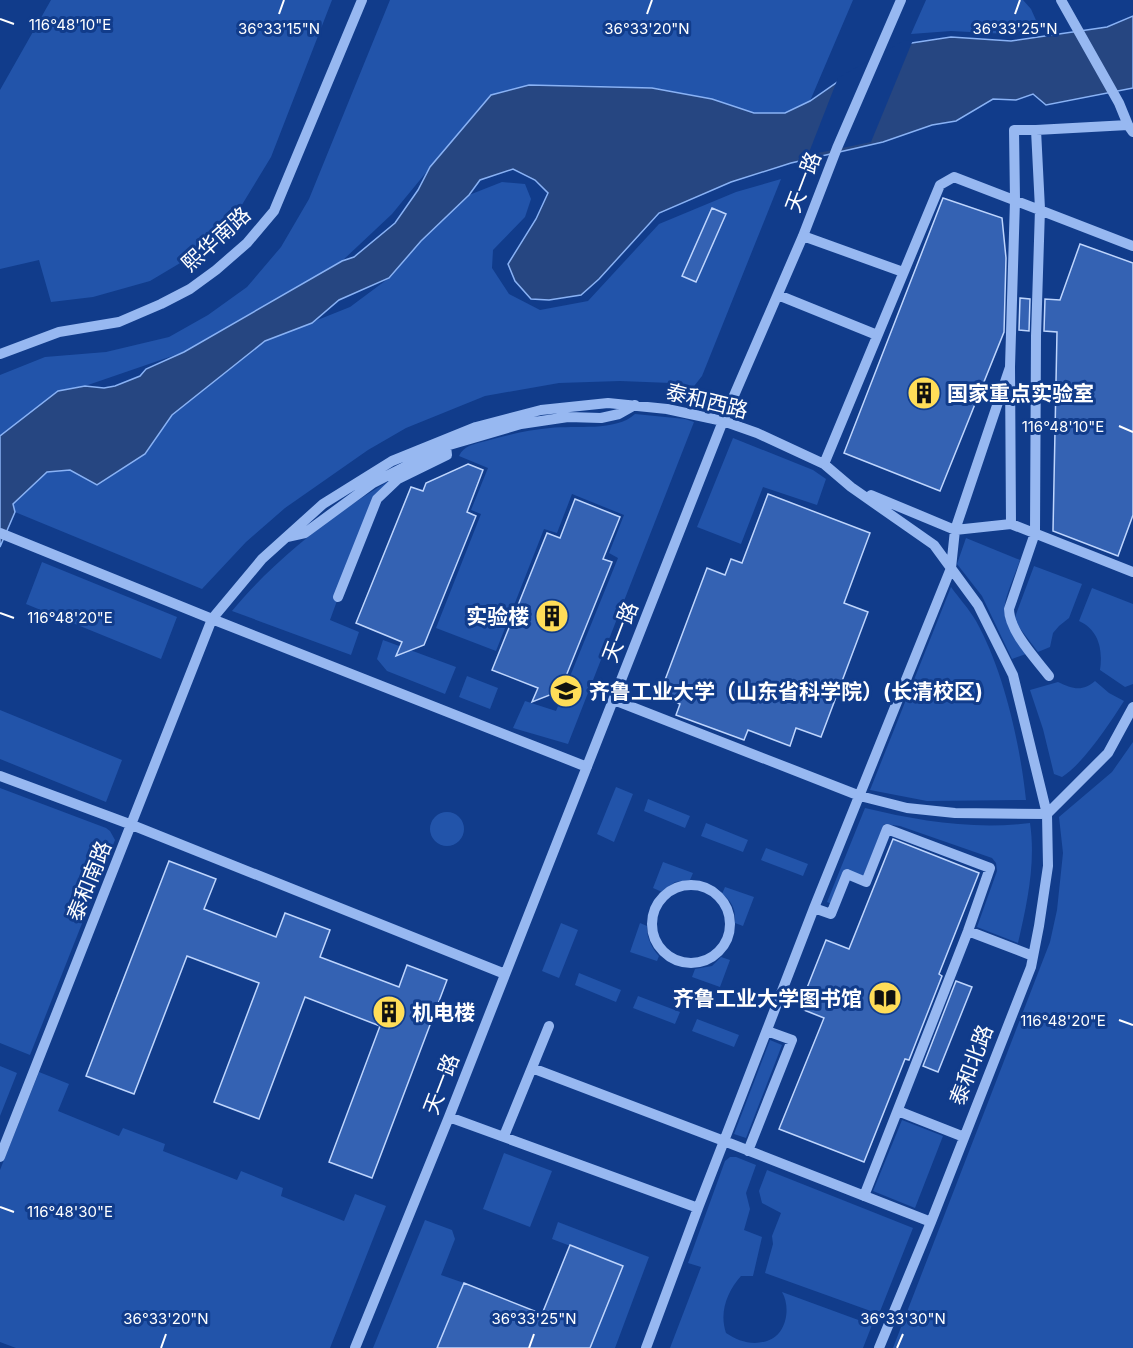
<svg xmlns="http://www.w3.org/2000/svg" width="1133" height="1348" viewBox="0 0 1133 1348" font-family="Inter,'Noto Sans SC',sans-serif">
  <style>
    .green { fill: #2254aa }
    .water { fill: #264681; stroke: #89b2f5; stroke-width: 1.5 }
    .pier { fill: #113c8b }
    .building { fill: #3462b3; stroke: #bed5fd; stroke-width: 1.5 }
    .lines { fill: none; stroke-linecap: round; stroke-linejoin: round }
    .minor { stroke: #97b8f1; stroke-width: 10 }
    .ticks { fill: none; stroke: #fff; stroke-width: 2 }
    .labels { text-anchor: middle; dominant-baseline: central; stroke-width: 6; stroke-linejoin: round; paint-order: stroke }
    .street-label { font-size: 21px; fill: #fff; stroke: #113c8b }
    .poi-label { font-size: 21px; font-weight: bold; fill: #fff; stroke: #113c8b; text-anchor: start }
    .ticks-label { font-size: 15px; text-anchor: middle; fill: #fff; stroke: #113c8b; stroke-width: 6; stroke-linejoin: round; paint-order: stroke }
  </style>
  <rect width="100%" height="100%" fill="#113c8b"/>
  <!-- green -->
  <path class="green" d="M51 0H332L271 157 240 208 207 247 150 281 93 297 51 302 39 260 0 269V90Z
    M390 0H853L810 101 785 113H754L712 99 652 88 580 85 491 95 461 130 392 214 342 261 184 352 85 386 58 391 0 436V375L45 357 106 352 169 337 208 315 247 287 281 247 309 199Z
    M926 0H1023L1031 9 1039 27 1008 34 951 31 911 34Z
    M781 179 702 376 691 390 671 383 620 381 559 383 485 396 406 428 368 450 285 508 246 542 202 589 15 512 13 504 47 472 70 470 98 485 145 454 172 415 265 341 350 307 389 278 421 241 469 195 502 182 525 184 531 199 525 217 493 250 492 268 509 294 540 310 588 301 659 224 736 192Z
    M635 414 685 419 694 422 568 744 513 728 525 701 556 711 618 558 609 553 624 515 572 494 557 533 544 529 496 651 436 628 481 514 471 510 488 468 459 456C464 445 475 444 486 441 507 435 528 430 550 428 575 425 616 432 635 414Z
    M733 438 813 470 826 479 817 505 763 487 741 544 697 527Z
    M410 469 374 499 330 620 359 632 351 655 232 611C279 554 346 504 410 469Z
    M966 538 1020 560C1003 608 994 610 1026 654L1012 659 982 596 957 564Z
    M42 562 177 617 161 659 26 604Z
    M1034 566 1082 584 1069 618 1059 626 1053 633 1050 647 1038 652 1016 623 1015 617Z
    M951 587C959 598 969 609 976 621 1004 671 1020 744 1026 800L927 801 870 790Z
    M1092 588 1133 604V684L1125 687 1100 670C1103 650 1099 630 1079 621Z
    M383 640 456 667 445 694 387 671 377 659Z
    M467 676 498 688 490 709 459 697Z
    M1095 681 1109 693 1124 701C1110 723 1084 763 1062 777L1054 774 1043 729 1030 690 1058 682C1072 689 1083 692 1095 681Z
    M0 710 122 760 106 802 0 759Z
    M1133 742V1348H893L1050 942 1057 910 1063 853 1059 817 1112 772Z
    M616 787 633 794 614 842 597 834Z
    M0 788 106 828 110 831 115 840 30 1055 0 1043Z
    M648 799 690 816 685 828 644 811Z
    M865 808C919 821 974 830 1030 823 1036 863 1027 904 1018 943L977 927 997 871 996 863 992 858 900 826 884 824 863 877 846 870 832 904 827 902Z
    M430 829a17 17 0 1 1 34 0a17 17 0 1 1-34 0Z
    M706 823 748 840 743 852 701 836Z
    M766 848 808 864 803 876 761 860Z
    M663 862 693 873 690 880 675 882 662 892 653 888Z
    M725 887 754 897 743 926 735 923C736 910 732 901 722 894Z
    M561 923 578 930 559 978 542 971Z
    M640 923 647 926C646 936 652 949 659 956L657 961 630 952Z
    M721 957 730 960 720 987 692 977 695 969 712 966Z
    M579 973 621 990 616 1002 575 985Z
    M638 996 680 1012 675 1024 633 1008Z
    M697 1019 739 1035 734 1047 692 1031Z
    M770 1040 782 1045 746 1138 734 1134Z
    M0 1066 17 1073 0 1116Z
    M39 1072 69 1084 58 1111 119 1136 123 1128 165 1144 163 1151 237 1180 241 1171 283 1188 281 1196 344 1221 355 1194 386 1206 330 1348H16L0 1342V1170Z
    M902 1120 943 1136 915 1208 873 1191Z
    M504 1153 552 1171 530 1227 483 1209Z
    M730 1157H736L756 1165 746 1193 750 1209 744 1230 762 1237 753 1276H741C727 1292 719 1312 726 1333 738 1341 752 1346 767 1341 787 1335 791 1307 782 1292L872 1325 863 1348H670L701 1267 688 1263 725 1161Z
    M767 1170 913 1228 879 1314 765 1273 773 1244 772 1236 781 1213 762 1203 759 1191Z
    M425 1220 452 1230 455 1239 441 1275 464 1283 437 1348H373Z
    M558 1222 649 1257 615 1348H590L623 1266 552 1239Z"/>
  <!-- water -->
  <path class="water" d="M1133 16V88L1046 105 1033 94 1016 100 993 99 956 121 932 125 883 142 791 163 731 182 659 213 599 279 581 295 549 300 531 299 515 281 508 264 536 219 548 193 535 180 513 169 480 180 469 195 421 241 389 278 339 300 312 323 265 341 172 415 145 454 97 485 70 470 47 472 13 504 15 512 0 547V436L58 391 85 386 104 388 115 386 140 376 146 369 184 352 342 261 354 257 395 223 418 190 430 167 491 95 529 85 652 88 712 99 754 113H785L810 101 839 81 905 44 951 37 1011 41 1107 27Z"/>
  <!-- pier -->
  <path class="pier" d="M913 40 871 142 808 155 838 78 903 41Z"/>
  <!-- building -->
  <path class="building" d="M943 198 1002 218 1006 258 1004 332 940 491 844 453Z
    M712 208 726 214 696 282 682 276Z
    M1080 244 1133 263V515L1118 556 1053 531 1057 332 1044 331 1045 299 1060 300Z
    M1020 298 1030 299 1029 331 1019 330Z
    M468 464 483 470 467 512 476 516 424 645 396 656 402 642 356 623 411 487 423 491 426 483Z
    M768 494 870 533 844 603 868 612 821 737 796 728 790 746 748 730 744 740 676 715 680 704 659 696 707 568 725 575 731 559 742 563Z
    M575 499 620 517 603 559 612 562 560 691 532 702 538 688 492 670 547 533 560 538Z
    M893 839 979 873 939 974 942 976 909 1060 905 1059 864 1162 779 1129 824 1018 799 1008 826 940 849 949Z
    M169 861 216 879 204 909 276 937 285 913 330 930 320 957 399 987 407 965 447 980 372 1178 329 1162 380 1026 305 997 259 1119 214 1102 259 983 187 956 134 1094 86 1076Z
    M956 981 972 987 938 1072 923 1066Z
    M570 1245 623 1266 590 1348H437L464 1283 542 1314Z"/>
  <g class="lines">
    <!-- minor -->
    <path class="minor" d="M1061 0 1119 103 1128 125 1133 132
      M803 236 903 272
      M778 295 877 335
      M0 354 59 332 119 322 161 304 190 289 216 270 247 243 274 211 362 0
      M824 464 940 185 954 177 1133 246
      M871 495 955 530 1011 524 1133 572
      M1011 524 1010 367 1015 200 1014 130H1036
      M0 533 212 619 587 767
      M287 537 305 533 373 483 446 446 521 424 568 417 601 418 619 414 635 405
      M338 597 377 499 398 479 447 455 446 446
      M1049 676C1036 659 1009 631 1009 609L1035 533 1036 336 1040 209 1036 130 1128 125
      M614 700 860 796 907 808 955 813 1047 814
      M0 776 132 825 505 974
      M1047 814 1108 753 1133 707
      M652 924a39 39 0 1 1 78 0a39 39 0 1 1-78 0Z
      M814 908 831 914 847 874 866 882 887 829 990 868 968 931 864 1196
      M968 931 1033 956
      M532 1068 724 1141 698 1208
      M898 1111 964 1137
      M449 1117 698 1208 646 1348
      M504 1136 549 1026
      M748 1151 792 1040 767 1031
      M0 1157 212 619 262 559 323 504 392 461 476 427 541 410 608 403 667 409 723 421 757 433 824 464 851 487 934 545 978 605 1013 675 1047 814 1048 866 1039 926 1031 967 931 1222 879 1348
      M931 1222 724 1141 814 908 951 568 955 530 1010 367
      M355 1348 449 1117 723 421 803 236 837 148 901 0"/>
  </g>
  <!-- ticks -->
  <path class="ticks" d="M279 14 284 0M647 14 652 0M1015 14 1020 0M0 19 14 24M1119 426 1133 432M0 613 14 618M1119 1020 1133 1025M0 1207 14 1212M161 1348 166 1334M529 1348 534 1334M897 1348 903 1334"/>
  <!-- icons -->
  <defs>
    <symbol id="building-disc" viewBox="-11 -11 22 22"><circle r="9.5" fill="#ffdd58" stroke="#113c8b"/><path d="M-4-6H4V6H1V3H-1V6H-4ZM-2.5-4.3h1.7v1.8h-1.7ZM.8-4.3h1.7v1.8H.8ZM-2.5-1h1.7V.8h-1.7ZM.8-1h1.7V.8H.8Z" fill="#111"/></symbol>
    <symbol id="university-disc" viewBox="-11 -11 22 22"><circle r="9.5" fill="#ffdd58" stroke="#113c8b"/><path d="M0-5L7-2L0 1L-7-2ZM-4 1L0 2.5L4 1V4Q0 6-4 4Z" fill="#111"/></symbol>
    <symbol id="library-disc" viewBox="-11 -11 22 22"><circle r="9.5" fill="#ffdd58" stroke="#113c8b"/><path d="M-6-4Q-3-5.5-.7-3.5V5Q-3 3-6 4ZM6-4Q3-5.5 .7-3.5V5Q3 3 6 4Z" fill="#111"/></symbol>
  </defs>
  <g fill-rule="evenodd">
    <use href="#building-disc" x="905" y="374" width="38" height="38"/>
    <use href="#building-disc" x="533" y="597" width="38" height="38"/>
    <use href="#university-disc" x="547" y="672" width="38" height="38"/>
    <use href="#library-disc" x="866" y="979" width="38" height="38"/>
    <use href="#building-disc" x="370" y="993" width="38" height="38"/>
  </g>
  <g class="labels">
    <!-- street labels -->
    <g class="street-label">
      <text transform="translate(803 182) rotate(-69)">天一路</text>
      <text transform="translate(216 239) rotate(-42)">熙华南路</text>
      <text transform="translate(707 401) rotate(14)">泰和西路</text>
      <text transform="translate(620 632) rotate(-69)">天一路</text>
      <text transform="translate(89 881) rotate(-68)">泰和南路</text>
      <text transform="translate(971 1065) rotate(-69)">泰和北路</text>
      <text transform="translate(441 1084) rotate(-69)">天一路</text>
    </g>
    <!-- poi labels -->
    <g class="poi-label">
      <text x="947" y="393">国家重点实验室</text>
      <text x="529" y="616" text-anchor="end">实验楼</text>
      <text x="589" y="691">齐鲁工业大学（山东省科学院）(长清校区)</text>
      <text x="862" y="998" text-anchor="end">齐鲁工业大学图书馆</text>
      <text x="412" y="1012">机电楼</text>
    </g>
  </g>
  <g class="ticks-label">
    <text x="70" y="30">116°48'10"E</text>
    <text x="279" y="34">36°33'15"N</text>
    <text x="647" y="34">36°33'20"N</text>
    <text x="1015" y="34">36°33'25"N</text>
    <text x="1063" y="432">116°48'10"E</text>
    <text x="70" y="623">116°48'20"E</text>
    <text x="1063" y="1026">116°48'20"E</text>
    <text x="70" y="1217">116°48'30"E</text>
    <text x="166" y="1324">36°33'20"N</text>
    <text x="534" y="1324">36°33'25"N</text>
    <text x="903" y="1324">36°33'30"N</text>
  </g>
</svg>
